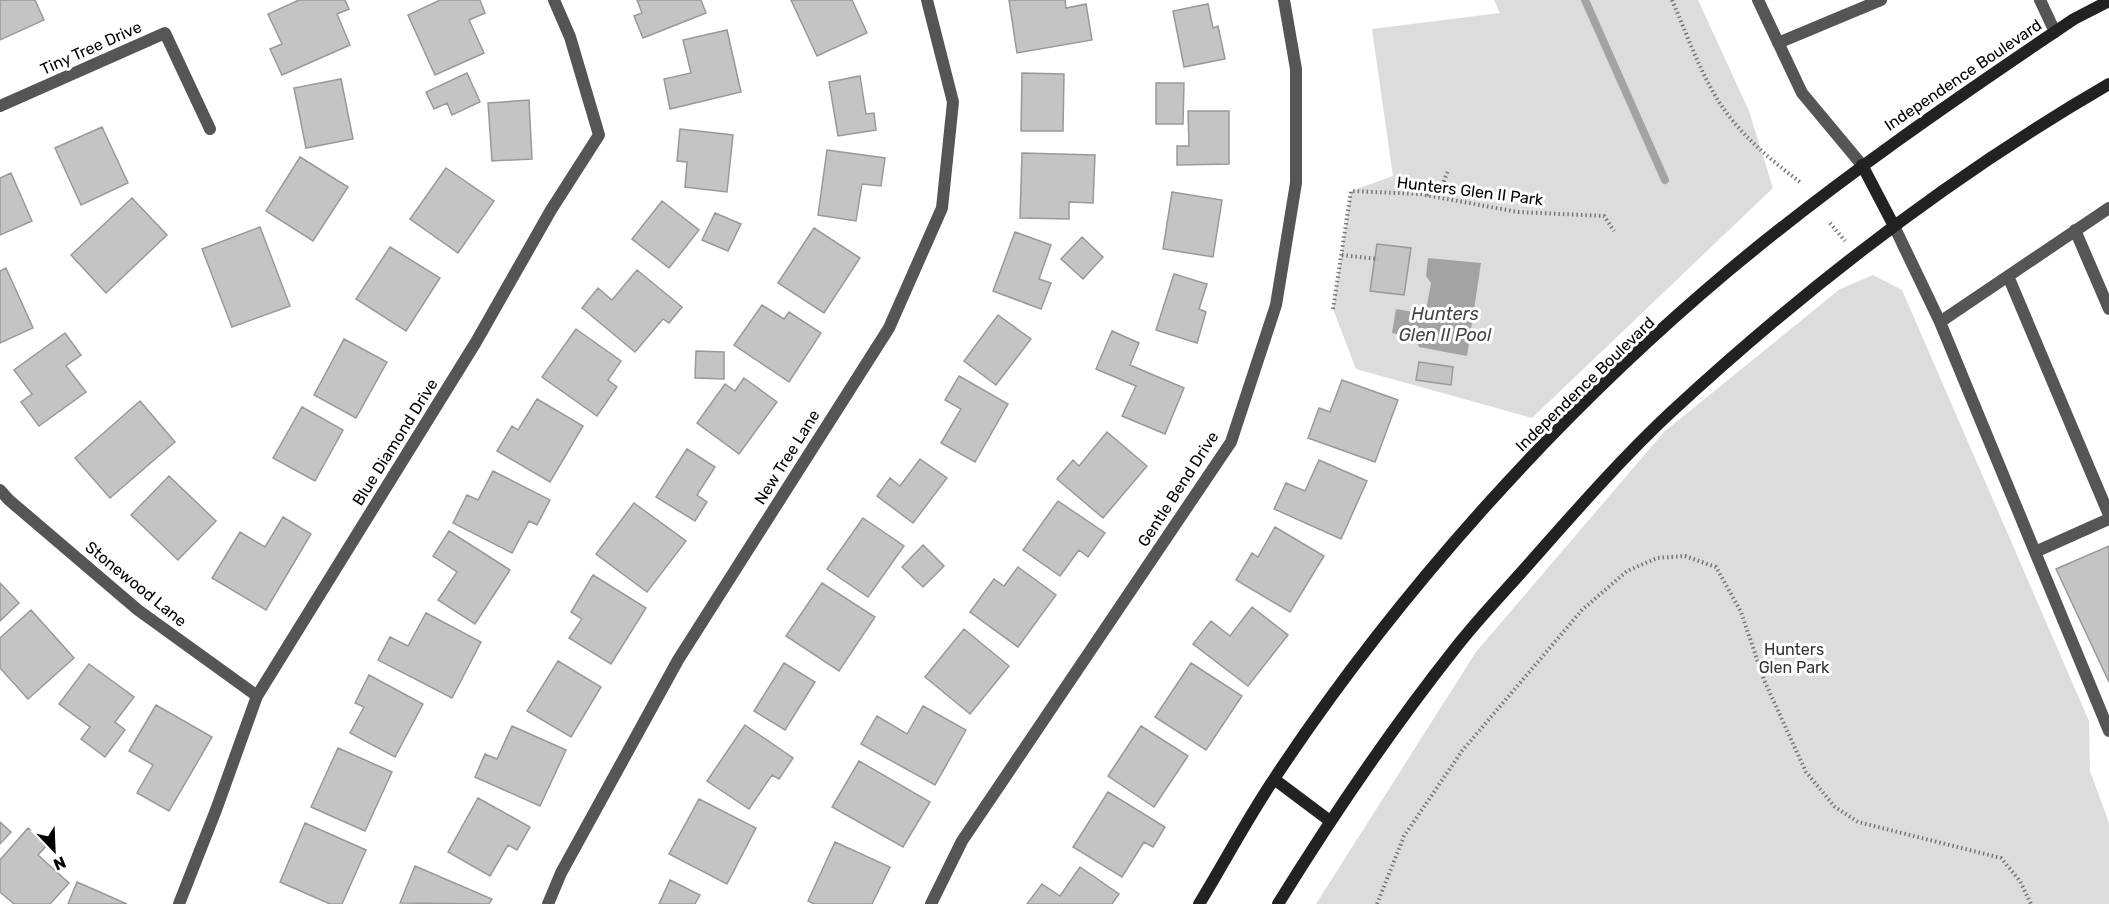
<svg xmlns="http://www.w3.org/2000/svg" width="2109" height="904" viewBox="0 0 2109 904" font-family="Rubik,sans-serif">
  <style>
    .green { fill: #dcdcdc }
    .water { fill: #a3a3a3 }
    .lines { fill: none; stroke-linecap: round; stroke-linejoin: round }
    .stream { stroke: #a3a3a3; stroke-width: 8 }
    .building { fill: #c4c4c4; stroke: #999; stroke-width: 1.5 }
    .path { stroke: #777; stroke-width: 4; stroke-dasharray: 1.5 3; stroke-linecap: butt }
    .lane { stroke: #555; stroke-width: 12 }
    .street { stroke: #555; stroke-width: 12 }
    .secondary { stroke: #222; stroke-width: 12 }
    .labels { text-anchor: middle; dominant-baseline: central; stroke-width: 6; stroke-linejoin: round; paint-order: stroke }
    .street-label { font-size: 16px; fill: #000; stroke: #fff }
    .park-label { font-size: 16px; fill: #333; stroke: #fff }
    .water-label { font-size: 18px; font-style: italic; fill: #444; stroke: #fff }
  </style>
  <rect width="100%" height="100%" fill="#fff"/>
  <!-- green -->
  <path class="green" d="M1494 0H1698L1749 111 1773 188 1532 418 1356 369 1333 309 1351 191 1393 176 1372 29 1500 13Z
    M1873 275 1902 290 2089 721 2090 771 2109 823V904H1316L1476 652 1664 432 1840 289Z"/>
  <!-- water -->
  <path class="water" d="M1428 258 1481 263 1467 356 1419 347 1416 338 1392 333 1396 309 1419 313 1427 305 1431 283 1426 276Z"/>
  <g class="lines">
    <!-- stream -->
    <path class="stream" d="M1585 0 1665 180"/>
  </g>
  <!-- building -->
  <path class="building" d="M0 0H35L44 20 0 40Z
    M299 0H345L349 9 337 14 350 45 282 75 270 49 282 44 268 14Z
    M440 0H480L485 13 469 20 484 53 435 75 408 15Z
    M637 0H701L706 13 643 38 634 16 642 13Z
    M791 0H852L867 33 817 56Z
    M1009 0H1065L1066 8 1086 4 1092 40 1017 53Z
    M1208 4 1213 28 1218 26 1225 59 1184 67 1173 11Z
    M727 30 741 92 670 109 664 79 691 73 683 40Z
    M467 73 480 102 452 115 447 103 434 109 426 92Z
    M1022 73 1064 74 1063 131H1021Z
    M860 76 866 114 874 113 876 130 838 136 829 82Z
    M341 79 353 139 306 148 294 88Z
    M1156 83H1184L1183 124H1156Z
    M529 100 532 159 492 161 488 103Z
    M1188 111H1229V164L1177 165V146H1189Z
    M102 127 128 183 81 205 55 148Z
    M680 129 733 135 727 192 685 187 687 162 677 161Z
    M827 150 885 158 881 186 862 184 856 221 818 215Z
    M1022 153 1095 155 1093 203 1069 202V219L1020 218Z
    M300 157 348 187 313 241 266 211Z
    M446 168 494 201 458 253 410 219Z
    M11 173 32 221 0 235V178Z
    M1172 192 1222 200 1213 257 1163 249Z
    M132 198 167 235 106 293 71 255Z
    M662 201 699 230 669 268 632 239Z
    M715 213 741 224 728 251 702 240Z
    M260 227 290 306 232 327 202 249Z
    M814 228 860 258 824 313 778 283Z
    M1015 232 1051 245 1039 279 1051 283 1041 309 993 291Z
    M1082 237 1103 257 1083 279 1061 259Z
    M1377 244 1411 248 1404 295 1370 291Z
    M390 247 440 278 406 331 356 299Z
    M6 268 33 328 0 343V271Z
    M637 270 682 307 669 323 663 319 635 352 582 308 598 288 612 300Z
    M1174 274 1207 284 1199 309 1206 312 1197 343 1156 330Z
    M762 305 784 319 789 312 821 333 789 382 734 345Z
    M998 315 1031 339 996 385 964 361Z
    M576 329 621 361 608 380 617 387 597 416 542 377Z
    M1112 331 1139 343 1130 365 1184 388 1165 434 1122 416 1136 386 1096 369Z
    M65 333 81 355 66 366 86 392 39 426 21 402 32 394 14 370Z
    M344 339 387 362 356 418 314 395Z
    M696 351 724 352V379L695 378Z
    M1419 362 1453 367 1451 385 1416 380Z
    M959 376 1008 404 975 462 941 443 961 409 945 400Z
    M744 378 777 402 739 454 697 423 725 384 735 391Z
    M1342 380 1398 400 1375 462 1308 438 1319 408 1330 412Z
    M537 399 583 426 550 482 497 451 512 426 518 430Z
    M140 401 175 442 110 498 75 458Z
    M302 407 343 430 315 481 273 458Z
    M1107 432 1147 466 1103 518 1057 479 1073 460 1079 466Z
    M687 449 715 467 697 495 707 502 695 521 656 497Z
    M920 459 947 478 913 523 877 496 890 478 900 486Z
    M1319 460 1367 481 1341 539 1274 509 1286 483 1305 491Z
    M493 471 550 500 537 525 529 521 512 553 453 523 467 495 478 500Z
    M169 476 216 521 178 560 131 515Z
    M1058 501 1105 533 1088 557 1079 550 1060 576 1023 550Z
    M634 503 686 541 647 592 596 554Z
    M283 517 311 534 266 610 212 578 240 532 265 547Z
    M863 518 904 546 868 597 827 569Z
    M1275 527 1324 556 1290 612 1236 580 1252 553 1258 557Z
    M449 531 510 570 475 624 438 600 457 572 433 556Z
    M923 545 944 566 923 587 902 567Z
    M2109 546V682L2056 569Z
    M1018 567 1056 595 1018 647 970 612 994 579 1004 586Z
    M593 575 646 608 611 664 569 638 582 619 571 612Z
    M0 583 19 603 0 621Z
    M822 583 875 617 839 671 786 636Z
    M1252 607 1288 635 1248 686 1193 644 1211 621 1230 636Z
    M31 610 74 658 28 699 0 668V638Z
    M426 613 481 642 452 698 378 660 390 637 408 646Z
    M964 629 1009 666 970 714 925 677Z
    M558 661 601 687 571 737 527 711Z
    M784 663 815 682 785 730 754 711Z
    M1191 663 1242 696 1206 750 1155 717Z
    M89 664 134 697 115 722 125 730 105 757 81 739 90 727 59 704Z
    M369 675 423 704 395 757 350 733 364 707 355 703Z
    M156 705 212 737 169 811 137 793 153 765 129 751Z
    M923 706 966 730 935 785 861 744 877 716 907 734Z
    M745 725 793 758 779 779 772 775 749 809 707 781Z
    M512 726 566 750 540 806 475 777 485 754 497 759Z
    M1141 726 1188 756 1154 807 1108 776Z
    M338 748 392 772 365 831 311 807Z
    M859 761 930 802 903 847 832 807Z
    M1108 792 1165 827 1153 847 1144 842 1122 877 1073 847Z
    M478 798 530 827 517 850 508 845 490 876 448 852Z
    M699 799 756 828 727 884 669 854Z
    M0 822 11 832 0 844Z
    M305 823 366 850 342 904H330L280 882Z
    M28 828 47 845 38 855 69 883 50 904H14L0 892V860Z
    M835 842 890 867 872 904H814L808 901Z
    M415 866 492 899 489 904 400 903Z
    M1080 867 1119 894 1112 904H1027L1042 884 1060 896Z
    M670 880 700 895 695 904H659Z
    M77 882 127 904H68Z"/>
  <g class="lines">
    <!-- path -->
    <path class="path" d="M1672 0C1686 32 1698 67 1716 97 1737 132 1768 158 1800 182
      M1427 195 1441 188 1448 171
      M1830 223 1845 241
      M1342 255 1378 259
      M1333 309 1351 191 1420 194 1518 212 1604 216 1614 231
      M1377 904 1404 836 1462 751 1582 610 1627 571 1657 558 1685 556 1716 567 1741 612 1764 680 1806 772 1835 807 1858 822 2001 858 2020 881 2031 904"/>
    <!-- lane -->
    <path class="lane" d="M1758 0 1802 93 1862 165
      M2040 0 2055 32
      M1778 43 1881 0
      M1894 226 1940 322 2109 731
      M2075 230 2109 309
      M2008 276 2109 515
      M1940 322 2109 208
      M2035 552 2109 519"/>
    <!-- street -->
    <path class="street" d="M0 106 165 33 210 129
      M0 490 9 500 138 610 257 696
      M179 904 216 810 257 696 476 342 551 210 599 135 570 37 554 0
      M548 904 561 873 678 660 889 328 942 208 953 102 927 0
      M931 904 962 841 1231 442 1276 305 1296 183V69L1284 0"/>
    <!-- secondary -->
    <path class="secondary" d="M1862 165 1894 226
      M1274 779 1330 821
      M1199 904C1224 863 1247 819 1274 779 1396 594 1557 415 1727 272 1837 180 1955 99 2074 19L2109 1
      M1278 904C1333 815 1392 728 1457 646 1479 618 1504 592 1527 566 1573 514 1619 461 1669 414 1803 290 1950 176 2109 84"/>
  </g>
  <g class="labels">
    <!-- street labels -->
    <g class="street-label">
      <text transform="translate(91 48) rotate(-24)">Tiny Tree Drive</text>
      <text transform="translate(1963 75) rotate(-34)">Independence Boulevard</text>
      <text transform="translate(1470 191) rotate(7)">Hunters Glen II Park</text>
      <text transform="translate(1585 384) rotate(-44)">Independence Boulevard</text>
      <text transform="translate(395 442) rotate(-58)">Blue Diamond Drive</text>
      <text transform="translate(787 457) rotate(-58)">New Tree Lane</text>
      <text transform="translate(1178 489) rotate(-57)">Gentle Bend Drive</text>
      <text transform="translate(136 584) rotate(39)">Stonewood Lane</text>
    </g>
    <!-- park labels -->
    <g class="park-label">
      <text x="1794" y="649">Hunters<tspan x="1794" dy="18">Glen Park</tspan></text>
    </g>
    <!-- water labels -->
    <g class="water-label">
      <text x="1445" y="314">Hunters<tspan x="1445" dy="21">Glen II Pool</tspan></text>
    </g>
  </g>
  <!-- north arrow -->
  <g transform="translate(54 850) rotate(157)" stroke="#ffffff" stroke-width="4.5" paint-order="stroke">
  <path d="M0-4.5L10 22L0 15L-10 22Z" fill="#000000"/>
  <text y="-9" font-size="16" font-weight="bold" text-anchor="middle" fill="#000000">N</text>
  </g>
</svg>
